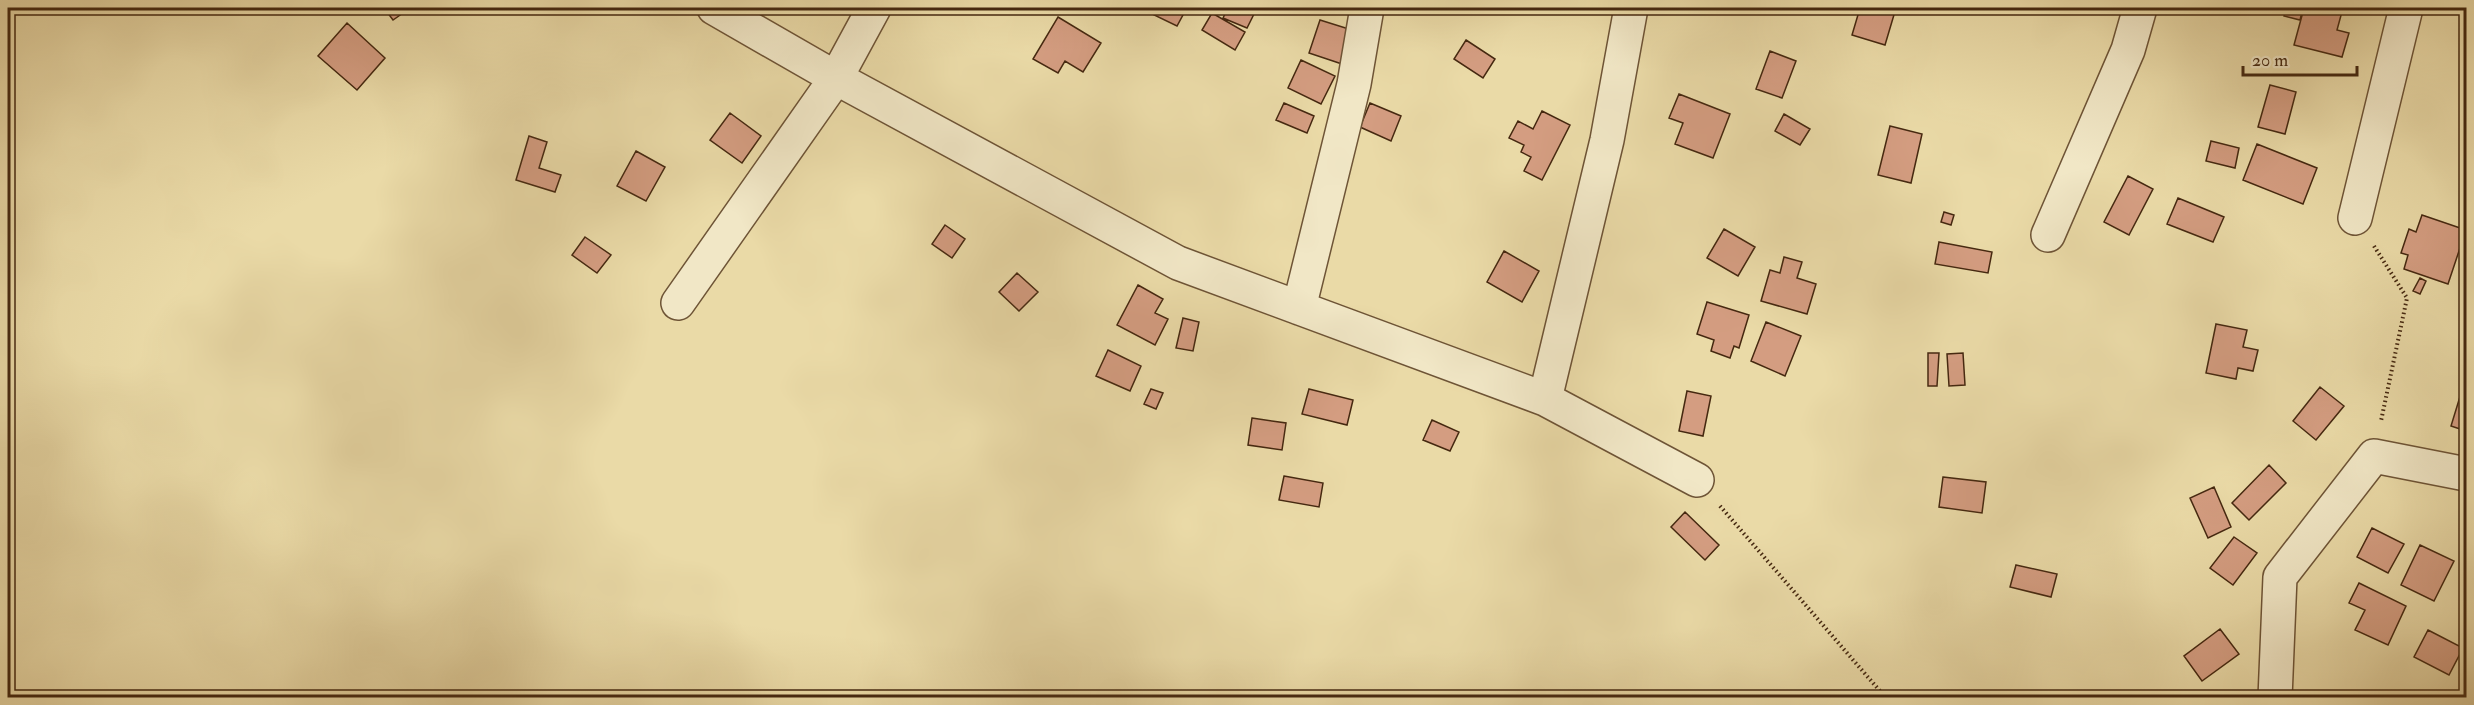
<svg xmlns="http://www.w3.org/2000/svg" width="2474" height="705" viewBox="0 0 2474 705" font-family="'IM FELL Double Pica',serif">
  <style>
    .building { fill: #d49d81; stroke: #452810; stroke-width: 1.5 }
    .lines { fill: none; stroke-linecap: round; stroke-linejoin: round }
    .minor-casing { stroke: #6e5436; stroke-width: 36 }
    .path { stroke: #452810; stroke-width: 4; stroke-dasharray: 1.5 3; stroke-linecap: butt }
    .minor { stroke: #f1e7c6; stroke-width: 33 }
  </style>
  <rect width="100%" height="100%" fill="#eadaa7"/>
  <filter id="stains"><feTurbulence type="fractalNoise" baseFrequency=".00333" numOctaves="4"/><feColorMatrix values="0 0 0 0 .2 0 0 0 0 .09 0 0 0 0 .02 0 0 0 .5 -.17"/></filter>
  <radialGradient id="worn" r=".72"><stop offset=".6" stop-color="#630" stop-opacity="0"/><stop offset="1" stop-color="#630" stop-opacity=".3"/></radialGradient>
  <!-- building -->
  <path class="building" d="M384 8H403L406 11 393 20Z
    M1155 8H1173L1184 13 1177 26 1152 14Z
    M1228 8H1257L1247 28 1223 18Z
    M1860 8H1896L1885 45 1852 35Z
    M2286 8H2303L2300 20 2284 16Z
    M2304 8H2343L2337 30 2349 33 2342 57 2294 45Z
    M1212 13 1245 32 1235 50 1202 30Z
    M1058 17 1101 43 1083 72 1065 61 1058 73 1033 59Z
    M1320 20 1352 30 1342 64 1309 53Z
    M347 23 385 58 357 90 318 56Z
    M1466 40 1495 59 1483 78 1454 59Z
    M1770 51 1796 61 1782 98 1756 89Z
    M1301 60 1335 76 1321 104 1288 88Z
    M2270 85 2296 92 2285 134 2258 127Z
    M1679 94 1730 114 1713 158 1675 144 1683 123 1669 118Z
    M1284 103 1314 116 1307 133 1276 120Z
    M1370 103 1401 116 1391 141 1360 127Z
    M1542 111 1570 125 1542 180 1524 171 1531 157 1521 152 1524 145 1509 138 1518 121 1533 129Z
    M730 113 761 136 742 163 710 140Z
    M1784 114 1810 129 1800 145 1775 131Z
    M1890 126 1922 134 1911 183 1878 175Z
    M529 136 547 142 539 168 561 175 555 192 516 180Z
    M2211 141 2239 148 2235 168 2206 161Z
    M2257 144 2317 168 2303 204 2243 180Z
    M636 151 665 167 646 201 617 186Z
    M2128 176 2153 189 2129 235 2104 222Z
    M2178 198 2224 217 2213 242 2167 224Z
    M1944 212 1954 215 1951 225 1941 222Z
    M2422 215 2466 230 2448 284 2404 269 2408 255 2401 253 2409 229 2416 232Z
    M945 225 965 239 952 258 932 244Z
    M1724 229 1755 247 1738 276 1707 258Z
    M585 237 611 255 597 273 572 255Z
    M1939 242 1992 252 1988 273 1935 264Z
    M1504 251 1539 271 1522 302 1487 282Z
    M1784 257 1802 262 1797 278 1816 284 1807 314 1761 301 1770 270 1780 273Z
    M1017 273 1038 292 1019 311 999 292Z
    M2420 278 2426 281 2420 294 2413 291Z
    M1138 285 1163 299 1155 313 1168 319 1155 345 1117 325Z
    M1707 302 1749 315 1739 348 1734 346 1730 358 1711 351 1714 340 1697 334Z
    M1183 318 1199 322 1193 351 1176 348Z
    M1766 322 1801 336 1785 376 1751 361Z
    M2216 324 2247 330 2243 347 2258 350 2253 371 2238 368 2236 379 2206 373Z
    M1108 350 1141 366 1130 391 1096 376Z
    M1928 353H1939L1937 386H1928Z
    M1963 353 1965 385 1949 386 1947 354Z
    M2466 377V431L2451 426Z
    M2320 387 2344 406 2316 440 2293 421Z
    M1151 389 1163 393 1156 409 1144 404Z
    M1309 389 1353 400 1347 425 1302 414Z
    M1687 391 1711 396 1703 436 1679 431Z
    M1252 418 1286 423 1282 450 1248 445Z
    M1432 420 1459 432 1450 451 1423 440Z
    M2269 465 2286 483 2249 520 2232 503Z
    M1284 476 1323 483 1319 507 1279 500Z
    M1943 477 1986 482 1982 513 1939 507Z
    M2214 487 2231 527 2208 538 2190 498Z
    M1685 512 1719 545 1705 560 1671 527Z
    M2372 528 2404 544 2388 573 2357 557Z
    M2234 537 2257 553 2233 585 2210 568Z
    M2420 545 2454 561 2434 601 2401 585Z
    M2016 565 2057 574 2051 597 2010 587Z
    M2359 583 2406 606 2388 645 2355 630 2365 610 2349 603Z
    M2220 629 2239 654 2202 681 2184 656Z
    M2428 630 2463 648 2449 675 2414 657Z"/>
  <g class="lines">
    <defs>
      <path id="minor" d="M714 8 836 78 1178 263 1545 399 1697 480
        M2355 218 2406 8
        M2048 235 2128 50 2140 8
        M678 303 836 78 874 8
        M1299 308 1354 84 1367 8
        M1545 399 1607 140 1631 8
        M2275 698 2280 577 2374 456 2466 474"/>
    </defs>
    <!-- minor casing -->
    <use href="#minor" class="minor-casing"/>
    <!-- path -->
    <path class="path" d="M2374 246 2407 298 2381 421
      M1720 506 1886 698"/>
    <!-- minor -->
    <use href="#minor" class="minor"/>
  </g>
  <!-- margin -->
  <rect width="2474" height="705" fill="none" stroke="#eadaa7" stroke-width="30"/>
  <rect x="9" y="9" width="2456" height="687" fill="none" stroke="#452810" stroke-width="3"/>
  <rect x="15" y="15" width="2444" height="675" fill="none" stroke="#452810" stroke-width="1.5"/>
  <!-- scale -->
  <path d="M2243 66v9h114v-9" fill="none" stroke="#452810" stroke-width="3"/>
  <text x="2252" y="66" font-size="18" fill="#452810" stroke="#f1e7c6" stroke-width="4.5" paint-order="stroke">20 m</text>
  <rect width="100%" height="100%" filter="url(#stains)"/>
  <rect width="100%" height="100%" fill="url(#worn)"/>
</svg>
